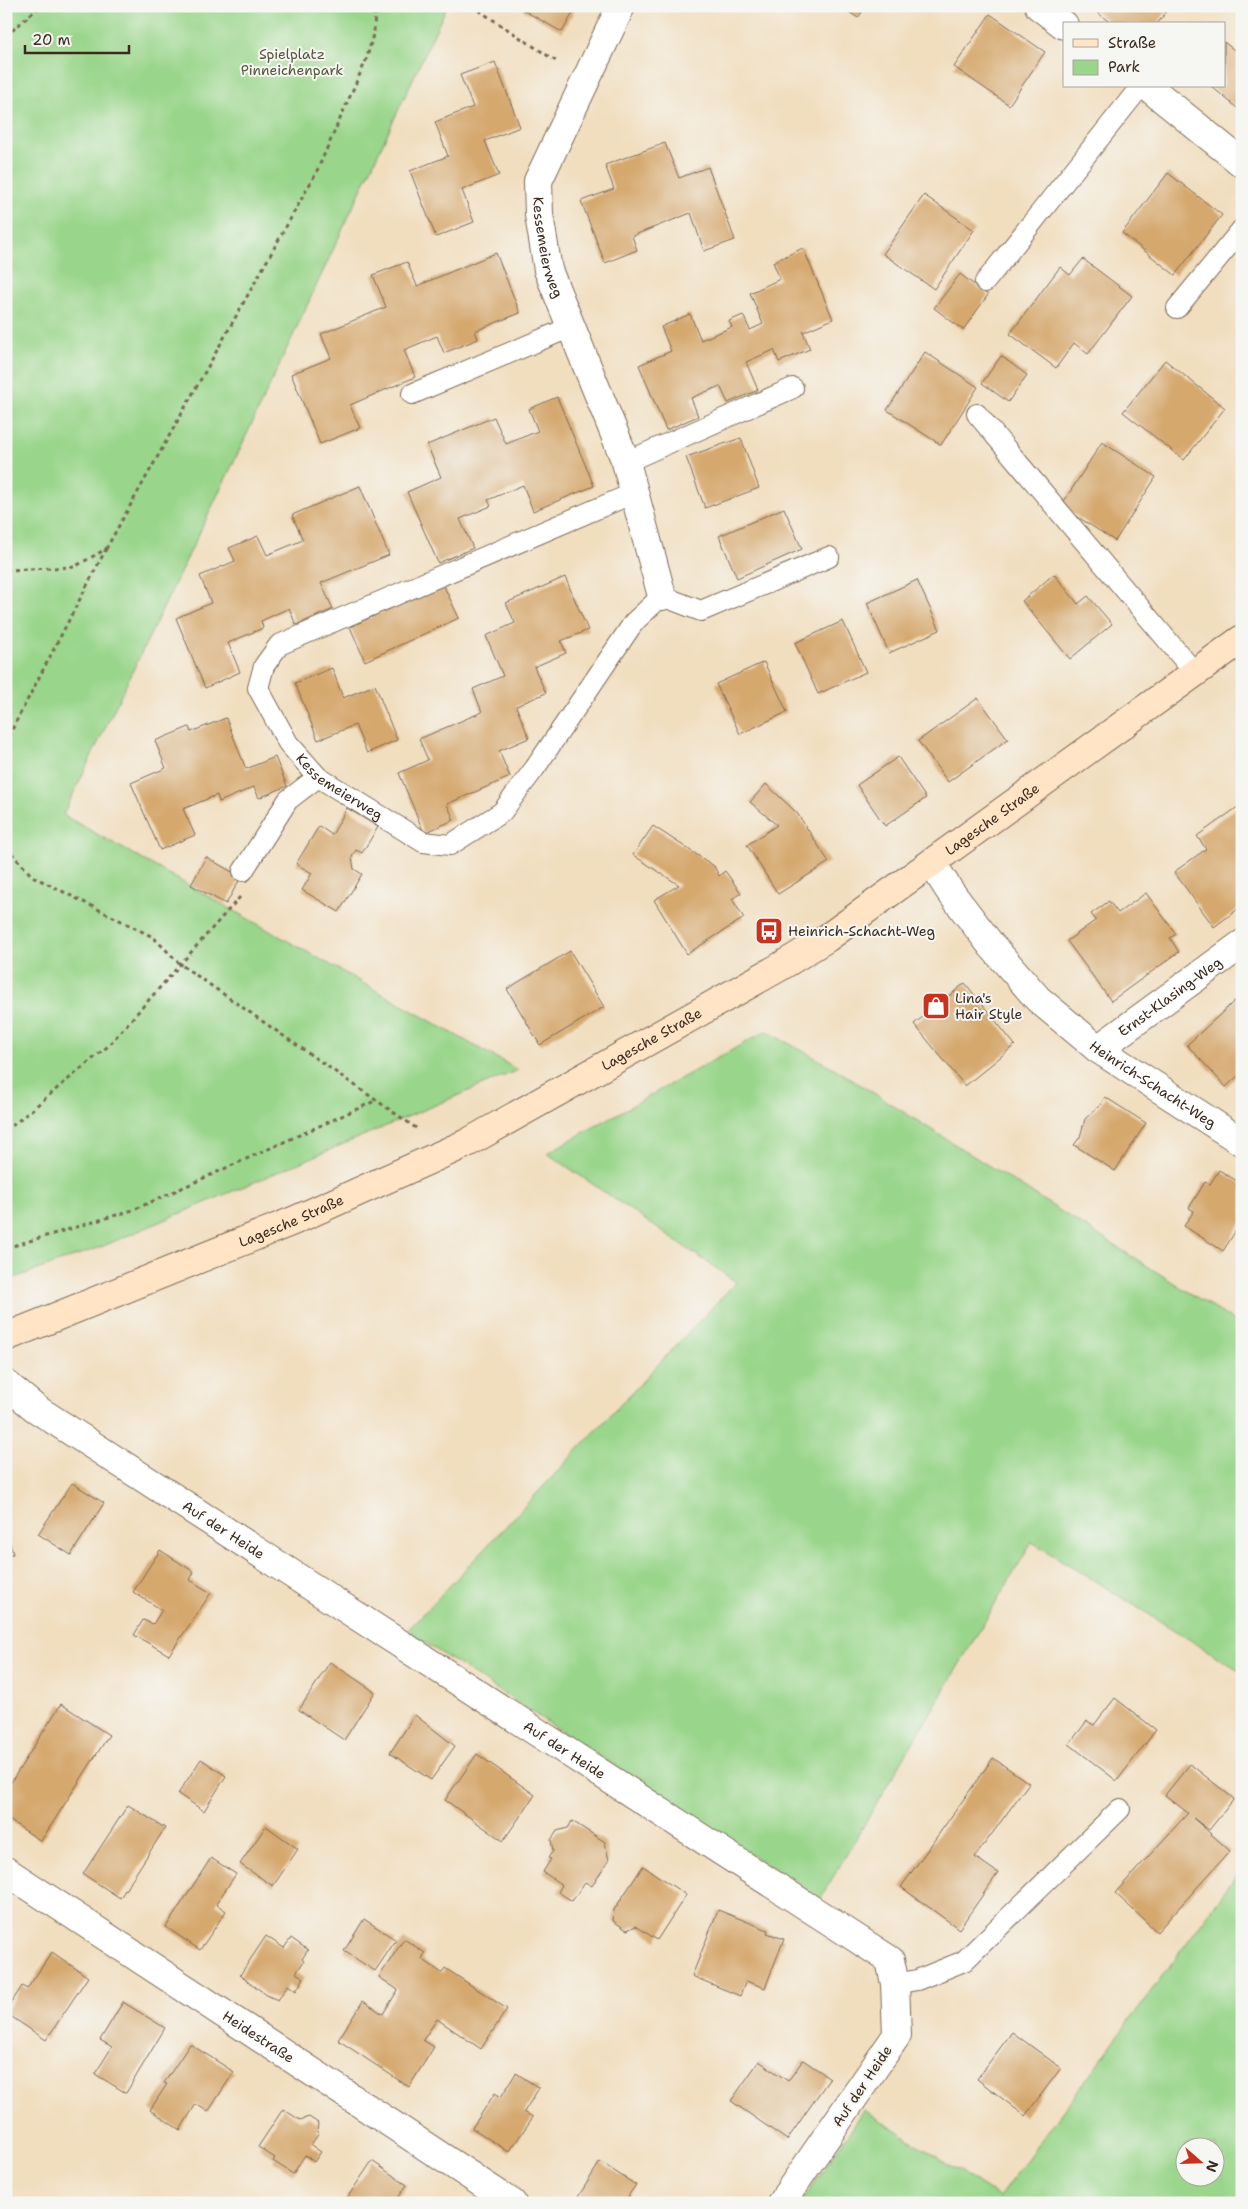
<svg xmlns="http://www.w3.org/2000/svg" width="1248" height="2209" viewBox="0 0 1248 2209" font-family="'Shantell Sans',sans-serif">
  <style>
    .green { fill: #99d58a; stroke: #6a8054; fill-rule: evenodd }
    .building { fill: #d5a86e }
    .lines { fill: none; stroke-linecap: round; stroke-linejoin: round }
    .lane-casing { stroke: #7b6956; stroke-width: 22 }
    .street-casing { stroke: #7b6956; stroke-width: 30 }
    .secondary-casing { stroke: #7b6956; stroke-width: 30 }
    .path { stroke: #7b6956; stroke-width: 3; stroke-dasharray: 4 4; stroke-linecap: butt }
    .lane { stroke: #fff; stroke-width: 20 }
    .street { stroke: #fff; stroke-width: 28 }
    .secondary { stroke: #ffe4c6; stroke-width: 28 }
    .labels { text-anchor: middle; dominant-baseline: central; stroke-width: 4; stroke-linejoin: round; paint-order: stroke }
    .park-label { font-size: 14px; fill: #525539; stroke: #f6f6f2 }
    .street-label { font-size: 14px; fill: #3b2a1e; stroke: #f6f6f2 }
    .poi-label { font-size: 14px; fill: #3b2a1e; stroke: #f6f6f2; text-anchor: start }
  </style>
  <rect width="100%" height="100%" fill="#f6f6f2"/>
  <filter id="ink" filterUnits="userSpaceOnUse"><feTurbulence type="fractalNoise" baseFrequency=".02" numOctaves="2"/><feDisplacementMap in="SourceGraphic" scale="10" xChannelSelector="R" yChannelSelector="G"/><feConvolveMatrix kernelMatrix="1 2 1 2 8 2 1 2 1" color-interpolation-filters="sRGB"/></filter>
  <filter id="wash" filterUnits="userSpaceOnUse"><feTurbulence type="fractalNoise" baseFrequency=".0096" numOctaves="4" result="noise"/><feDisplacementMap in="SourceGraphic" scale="20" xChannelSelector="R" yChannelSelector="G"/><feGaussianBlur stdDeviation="1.12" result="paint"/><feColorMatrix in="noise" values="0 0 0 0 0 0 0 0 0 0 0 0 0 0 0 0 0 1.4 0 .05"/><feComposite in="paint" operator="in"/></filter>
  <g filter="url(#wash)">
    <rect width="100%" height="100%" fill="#f1debf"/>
    <!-- green -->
    <path class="green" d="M6 6H447L239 451 63 815 518 1070 101 1247 6 1281Z
      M766 1031 834 1068 1242 1326V1672L1032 1542 820 1899 407 1631 736 1282 547 1153Z
      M1242 1868V2203H801L864 2110 999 2197ZM1186 2146H1216V2176H1186Z"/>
    <g id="blocks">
      <!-- building -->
      <path class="building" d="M525 6H577L562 32 523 10Z
        M840 6H866L858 18Z
        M1089 6H1171L1157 24H1112Z
        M990 14 1045 52 1009 105 954 67Z
        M1224 42 1238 53 1242 48V112L1211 86H1224Z
        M495 62 520 127 485 141 499 175 462 190 474 222 436 237 410 171 448 156 435 122 473 107 460 75Z
        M665 143 679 178 708 167 735 240 704 251 691 213 632 236 637 250 605 263 581 201 614 189 605 165Z
        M1168 173 1222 215 1175 275 1122 233Z
        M924 195 974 230 934 289 883 254Z
        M803 248 833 319 803 332 810 349 779 362 774 350 746 362 758 390 728 403 720 386 691 398 698 416 666 430 639 365 671 351 661 327 690 314 701 340 732 327 729 321 743 315 750 330 763 324 750 293 780 279 773 262Z
        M496 253 520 313 475 331 478 339 444 353 437 336 404 350 415 377 350 405 360 428 320 444 291 374 331 358 321 334 386 307 373 275 407 262 417 286Z
        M1083 259 1132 296 1088 354 1074 343 1056 368 1010 334 1060 267 1070 275Z
        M960 274 988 295 963 330 934 308Z
        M925 352 978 387 941 445 887 410Z
        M1001 356 1027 375 1008 402 982 383Z
        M1165 360 1225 408 1184 460 1123 412Z
        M557 397 594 486 533 511 523 485 488 500 491 506 460 519 473 548 438 563 407 492 441 477 427 445 494 417 506 444 538 431 529 409Z
        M741 438 759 488 705 508 686 457Z
        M1102 442 1156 477 1115 541 1061 506Z
        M360 486 389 555 321 583 333 609 296 625 289 608 261 621 263 628 228 643 240 672 205 688 176 618 211 603 200 576 235 561 229 548 258 536 267 555 303 540 292 515Z
        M784 508 802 549 737 578 719 536Z
        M1054 574 1078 604 1088 596 1112 624 1070 659 1022 601Z
        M565 577 588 630 561 641 566 653 534 667 546 693 516 706 529 738 499 751 510 777 447 804 454 820 424 833 399 773 428 760 419 739 482 712 473 689 503 676 486 636 515 623 506 603Z
        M917 580 940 630 889 653 867 603Z
        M443 584 459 618 365 661 350 627Z
        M843 621 866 672 818 694 795 643Z
        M764 662 787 712 740 734 716 684Z
        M332 668 343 698 375 685 397 740 367 753 355 725 318 740 295 683Z
        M978 698 1008 739 948 782 918 741Z
        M226 718 246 769 275 757 287 786 259 798 254 787 219 802 217 795 183 809 195 835 160 850 131 783 166 768 155 741 189 727 191 732Z
        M898 757 926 798 885 826 857 785Z
        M766 784 797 813 829 862 778 894 747 845 777 825 750 802Z
        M1242 804V906L1214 927 1174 872 1206 849 1197 836Z
        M347 808 378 827 362 853 356 850 352 857 354 869 362 874 339 912 302 890 312 873 296 864 319 826 332 835Z
        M653 826 714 866 719 876 725 871 741 893 732 899 744 918 687 954 654 900 679 885 633 855Z
        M206 857 241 877 226 904 191 885Z
        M1146 893 1176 934 1170 938 1179 952 1111 1001 1067 941 1096 920 1091 914 1109 901 1118 913Z
        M570 951 604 1007 540 1045 507 989Z
        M965 983 1015 1045 965 1086 914 1024Z
        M1242 994V1072L1226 1087 1187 1045Z
        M1105 1097 1146 1123 1115 1171 1074 1145 1080 1137 1085 1119 1100 1105Z
        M1219 1170 1242 1184V1221L1223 1251 1184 1226 1194 1211 1189 1208 1205 1182 1210 1184Z
        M72 1483 104 1503 71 1555 38 1534Z
        M6 1530 13 1554 6 1555Z
        M160 1550 194 1572 190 1580 211 1593 169 1655 134 1635 143 1620 153 1624 162 1610 133 1592Z
        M330 1662 375 1692 344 1740 299 1710Z
        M1115 1698 1156 1730 1117 1781 1069 1744 1087 1721 1094 1725Z
        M61 1704 109 1735 41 1841 6 1818V1790Z
        M415 1715 455 1746 431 1780 390 1753Z
        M477 1754 535 1795 503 1841 445 1800Z
        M993 1758 1029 1783 975 1857 998 1873 959 1929 901 1887Z
        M201 1759 226 1776 204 1811 178 1794Z
        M1190 1764 1234 1799 1209 1830 1193 1818 1230 1851 1157 1932 1115 1893 1188 1813 1165 1795Z
        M128 1805 165 1828 120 1898 83 1874Z
        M572 1821 605 1842 609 1860 592 1886 585 1882 572 1901 558 1892 562 1885 543 1872 551 1859 548 1858 553 1851 551 1840 557 1831 568 1828Z
        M266 1826 298 1849 273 1886 240 1864Z
        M211 1858 236 1874 216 1904 226 1911 200 1950 166 1927Z
        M643 1866 686 1895 657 1940 636 1926 627 1930 613 1921 614 1910Z
        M718 1910 768 1930 767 1933 784 1939 765 1988 746 1981 740 1996 692 1976Z
        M364 1919 396 1940 375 1971 344 1951Z
        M266 1936 284 1948 291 1938 308 1950 302 1959 304 1961 296 1973 304 1978 296 1991 288 1985 278 2000 268 1996 240 1975Z
        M404 1939 425 1953 422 1959 442 1973 445 1968 507 2009 481 2049 437 2019 423 2040 434 2047 409 2087 338 2040 363 2001 383 2014 398 1990 379 1977Z
        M52 1952 88 1977 46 2040 6 2013V2011L22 1986 27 1989Z
        M123 2002 165 2028 126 2093 95 2074 112 2047 100 2040Z
        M1012 2032 1061 2068 1025 2116 977 2079Z
        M190 2044 234 2072 208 2112 196 2104 180 2130 150 2110 167 2084 164 2083Z
        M803 2060 830 2078 787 2140 731 2101 759 2061 788 2081Z
        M516 2073 539 2088 524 2112 533 2117 509 2152 472 2128 495 2093 501 2097Z
        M283 2109 300 2120 309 2117 318 2123 317 2132 319 2133 311 2145 321 2152 314 2162 305 2155 293 2174 273 2161 275 2158 258 2147Z
        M372 2161 407 2185 396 2201 398 2203 345 2201Z
        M600 2162 636 2185 628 2196 635 2201 634 2203H586L578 2197Z"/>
    </g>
  </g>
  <g filter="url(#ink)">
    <use href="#blocks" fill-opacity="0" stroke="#7b6956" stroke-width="1"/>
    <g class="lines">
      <defs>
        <g id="lane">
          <path d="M985 282 1141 86"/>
          <path d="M1177 308 1242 229"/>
          <path d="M412 394 571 327"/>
          <path d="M977 414 1195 673"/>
          <path d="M626 462 793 388"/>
          <path id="s1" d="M636 492 279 645 264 666 258 688 288 743 318 777 423 842 450 845 502 812 535 768 634 622 662 596 701 611 829 557"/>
          <path d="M243 871 288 800 318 777"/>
          <path d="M895 1984 917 1980 964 1961 1120 1809"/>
        </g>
        <g id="street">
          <path id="s2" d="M621 6 538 181 539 215 548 270 626 462 662 596"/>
          <path d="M1039 6 1064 25"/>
          <path d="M1147 86 1242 163"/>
          <path id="s3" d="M932 863 949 890 991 945 1038 999 1098 1049 1242 1142"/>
          <path id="s4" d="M1098 1049 1242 944"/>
          <path id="s5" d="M6 1384 35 1408 890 1960 895 1984 897 2035 781 2203"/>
          <path id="s6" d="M6 1871 512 2203"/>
        </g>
        <g id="secondary">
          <path id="s7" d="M6 1337 293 1221 467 1143 778 968 827 938 1242 639"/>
        </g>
      </defs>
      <!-- lane casing -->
      <use href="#lane" class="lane-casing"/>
      <!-- street casing -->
      <use href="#street" class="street-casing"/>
      <!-- secondary casing -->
      <use href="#secondary" class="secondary-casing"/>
      <!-- path -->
      <path class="path" d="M472 6 559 63
        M6 36 40 6
        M106 549 316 173 367 58 374 30 375 6
        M6 570 74 567 106 549 6 741
        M6 847 32 876 153 937 180 964 419 1130
        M6 1131 107 1047 240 897
        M6 1248 133 1210 377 1100"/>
      <!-- lane -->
      <use href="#lane" class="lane"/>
      <!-- street -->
      <use href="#street" class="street"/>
      <!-- secondary -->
      <use href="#secondary" class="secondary"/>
    </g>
  </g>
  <!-- icons -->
  <defs>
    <symbol id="bus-square" viewBox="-11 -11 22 22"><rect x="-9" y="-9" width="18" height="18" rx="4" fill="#c8321e" stroke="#f6f6f2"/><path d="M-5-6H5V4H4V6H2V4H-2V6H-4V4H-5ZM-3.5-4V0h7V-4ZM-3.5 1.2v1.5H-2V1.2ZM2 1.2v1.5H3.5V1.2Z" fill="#fff"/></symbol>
    <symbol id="shop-square" viewBox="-11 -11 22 22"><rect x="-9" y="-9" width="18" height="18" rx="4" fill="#c8321e" stroke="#f6f6f2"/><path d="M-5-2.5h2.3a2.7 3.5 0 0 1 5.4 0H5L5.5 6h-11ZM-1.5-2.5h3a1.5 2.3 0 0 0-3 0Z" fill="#fff"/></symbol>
  </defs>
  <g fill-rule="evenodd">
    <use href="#bus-square" x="753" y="915" width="32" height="32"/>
    <use href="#shop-square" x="920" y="990" width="32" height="32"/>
  </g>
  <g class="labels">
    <!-- park labels -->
    <g class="park-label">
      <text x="292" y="54">Spielplatz<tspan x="292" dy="16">Pinneichenpark</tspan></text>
    </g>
    <!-- street labels -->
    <g class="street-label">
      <text stroke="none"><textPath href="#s2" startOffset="261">Kessemeierweg</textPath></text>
      <text stroke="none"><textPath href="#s1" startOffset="568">Kessemeierweg</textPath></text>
      <text stroke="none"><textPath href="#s7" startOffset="1118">Lagesche Straße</textPath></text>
      <text stroke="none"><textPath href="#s4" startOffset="89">Ernst-Klasing-Weg</textPath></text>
      <text stroke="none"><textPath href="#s7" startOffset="712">Lagesche Straße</textPath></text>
      <text stroke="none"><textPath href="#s3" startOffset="316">Heinrich-Schacht-Weg</textPath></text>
      <text stroke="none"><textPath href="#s7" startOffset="308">Lagesche Straße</textPath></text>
      <text stroke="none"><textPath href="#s5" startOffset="262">Auf der Heide</textPath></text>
      <text stroke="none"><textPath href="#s5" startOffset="668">Auf der Heide</textPath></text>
      <text stroke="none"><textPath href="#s6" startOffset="302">Heidestraße</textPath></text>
      <text transform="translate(862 2086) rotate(-56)">Auf der Heide</text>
    </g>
    <!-- poi labels -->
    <g class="poi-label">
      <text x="788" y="931">Heinrich-Schacht-Weg</text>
      <text x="955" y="998">Lina's<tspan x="955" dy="16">Hair Style</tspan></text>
    </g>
  </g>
  <!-- margin -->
  <rect width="1248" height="2209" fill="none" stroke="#f6f6f2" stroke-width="25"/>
  <!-- legend -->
  <rect x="1063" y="22" width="162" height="65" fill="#f6f6f2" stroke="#aba49d"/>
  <rect x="1073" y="39" width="25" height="8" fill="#ffe4c6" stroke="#aba49d"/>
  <text x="1108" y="48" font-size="15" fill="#3b2a1e">Straße</text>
  <rect x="1073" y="60" width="25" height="15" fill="#99d58a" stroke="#aba49d"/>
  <text x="1108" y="72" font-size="15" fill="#3b2a1e">Park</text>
  <!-- north arrow -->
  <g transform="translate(1200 2162) rotate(110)"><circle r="24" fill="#f6f6f2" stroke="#aba49d"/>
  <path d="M0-4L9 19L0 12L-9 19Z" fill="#c8321e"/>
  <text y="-8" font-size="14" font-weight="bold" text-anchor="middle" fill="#3b2a1e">N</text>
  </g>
  <!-- scale -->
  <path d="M25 45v8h104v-8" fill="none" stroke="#3b2a1e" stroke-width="2.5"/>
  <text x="32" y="45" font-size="15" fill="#3b2a1e" stroke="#f6f6f2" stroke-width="4" paint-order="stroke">20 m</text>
</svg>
